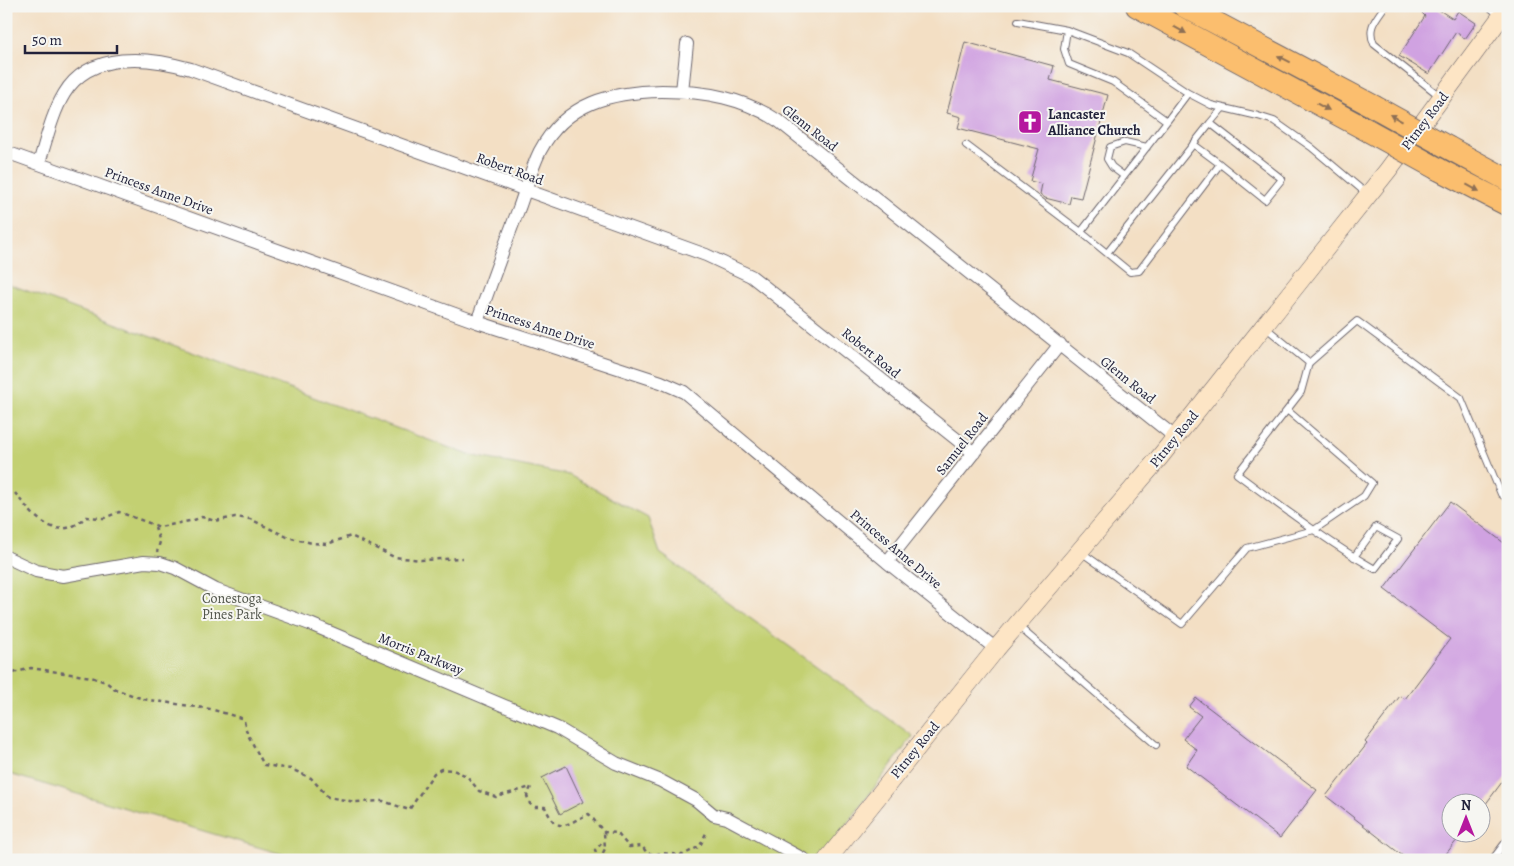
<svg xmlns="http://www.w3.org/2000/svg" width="1514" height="866" viewBox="0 0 1514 866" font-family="Alegreya,serif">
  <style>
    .green { fill: #c3d072; stroke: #727956 }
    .building { fill: #d0a2e1 }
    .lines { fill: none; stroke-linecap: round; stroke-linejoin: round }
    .lane-casing { stroke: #6b646b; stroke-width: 8 }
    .street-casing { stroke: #6b646b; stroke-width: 14 }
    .secondary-casing { stroke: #6b646b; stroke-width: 19 }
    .highway-casing { stroke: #6b646b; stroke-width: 24 }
    .path { stroke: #6b646b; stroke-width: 2.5; stroke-dasharray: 4 4; stroke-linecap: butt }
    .lane { stroke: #fff; stroke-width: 6 }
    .street { stroke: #fff; stroke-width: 12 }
    .secondary { stroke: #fde5c5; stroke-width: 18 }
    .highway { stroke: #fbbe6e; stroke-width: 22 }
    .highway-bridge-casing { stroke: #6b646b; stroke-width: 24; stroke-linecap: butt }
    .highway-bridge { stroke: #fbbe6e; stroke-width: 22 }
    .oneway { fill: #8e7054 }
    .labels { text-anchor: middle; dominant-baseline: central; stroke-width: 4; stroke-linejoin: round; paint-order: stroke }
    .poi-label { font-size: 14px; font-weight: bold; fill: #22223b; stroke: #f6f6f2; text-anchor: start }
    .street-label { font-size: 14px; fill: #22223b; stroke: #f6f6f2 }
    .park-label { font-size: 14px; fill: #52564c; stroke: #f6f6f2 }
  </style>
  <rect width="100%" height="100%" fill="#f6f6f2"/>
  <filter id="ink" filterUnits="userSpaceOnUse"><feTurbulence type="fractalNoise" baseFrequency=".02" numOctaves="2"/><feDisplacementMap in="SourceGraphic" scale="10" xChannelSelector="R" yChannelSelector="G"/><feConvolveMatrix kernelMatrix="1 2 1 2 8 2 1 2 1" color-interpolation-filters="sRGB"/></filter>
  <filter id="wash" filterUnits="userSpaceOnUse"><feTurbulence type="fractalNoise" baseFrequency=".0096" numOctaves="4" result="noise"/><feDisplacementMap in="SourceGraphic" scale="20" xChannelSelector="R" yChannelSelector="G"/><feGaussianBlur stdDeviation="1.12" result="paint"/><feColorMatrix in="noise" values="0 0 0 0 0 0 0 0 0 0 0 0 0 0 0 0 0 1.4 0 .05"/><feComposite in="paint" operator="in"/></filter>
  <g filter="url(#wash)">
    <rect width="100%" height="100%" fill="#f3dfc4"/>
    <!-- green -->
    <path class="green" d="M6 283 469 455 569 475 648 518 660 553 913 736 820 860H302L6 773Z"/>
    <g id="blocks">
      <!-- building -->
      <path class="building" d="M1426 6H1433L1453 19 1458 11 1476 23 1465 39 1456 32 1429 74 1399 56 1425 16 1422 13Z
        M965 42 1054 66 1050 80 1108 95 1081 198 1071 196 1069 204 1045 198 1040 194 1042 184 1030 181 1039 149 958 128 961 117 947 113Z
        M1450 502 1508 546V774L1482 809V804H1452V834H1462L1441 860H1408L1326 796 1367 744 1365 742 1400 696 1405 699 1450 639 1384 589Z
        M1196 698 1317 790 1280 838 1186 766 1197 750 1183 739 1201 716 1189 707Z
        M566 766 583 802 560 814 542 778Z"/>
    </g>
  </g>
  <g filter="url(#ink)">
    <use href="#blocks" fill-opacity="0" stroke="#6b646b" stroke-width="1"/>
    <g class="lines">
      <defs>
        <path id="lane" d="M1385 6C1375 20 1367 28 1374 44L1441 97
          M1018 21 1067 30
          M1167 121 1188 93
          M1210 123 1222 109
          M1193 144 1220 164
          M966 145 1081 232
          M1124 176 1112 167 1107 159 1110 147 1125 142 1147 147
          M1107 253 1210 123 1282 179 1265 200 1220 164 1142 267 1139 271 1130 272 1081 232 1167 121 1113 82 1069 64 1064 49 1067 30 1128 53 1188 93 1211 105 1258 116 1274 121 1311 147 1367 194
          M1265 327 1309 363
          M1287 410 1237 474C1282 507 1326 541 1375 569L1398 539 1376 527 1354 557
          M1081 552 1182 624 1247 548 1314 530 1364 496 1372 483 1287 410 1301 392 1309 363 1357 321 1461 398 1501 494 1508 499
          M1018 626 1156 745
          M1492 860 1508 839"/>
        <path id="street" d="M1493 6 1503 14
          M682 91 687 44
          M6 152 477 322 661 382 684 392 887 562 996 649
          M39 163C46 141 52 114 64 94 90 50 150 57 191 69L706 255 751 276 765 287 974 453
          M477 322C491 284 504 246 519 208 526 189 531 169 540 151 566 102 612 92 662 91 705 91 744 98 780 122L1175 437
          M6 557 36 571 63 576 144 562 160 563 175 568 216 590 310 624 557 728 616 763 661 781 696 800 714 815 727 818 805 860
          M887 562 1060 344"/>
        <path id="secondary" d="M827 860 996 649 1159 458 1388 170 1503 14 1506 6"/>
        <path id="highway" d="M1137 6 1369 131
          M1184 6 1373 106
          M1449 148 1508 180
          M1438 169 1508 205"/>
      </defs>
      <!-- lane casing -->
      <use href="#lane" class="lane-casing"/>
      <!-- street casing -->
      <use href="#street" class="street-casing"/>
      <!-- secondary casing -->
      <use href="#secondary" class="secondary-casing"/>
      <!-- highway casing -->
      <use href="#highway" class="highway-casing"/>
      <!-- path -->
      <path class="path" d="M15 493C33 516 56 545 86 517L104 518 119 512 160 527 194 520 202 517 215 521 235 517 250 519 287 537 312 543 327 544 351 536 394 557 421 560 463 558
        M155 527 160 542 157 552
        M6 675 31 668 91 677 106 682 115 689 143 699 210 709 241 718 244 721 247 733 264 765 291 769 311 778 328 797 355 802 383 801 409 810 434 773 441 769 453 770 467 776 479 791 496 797 531 787 527 796 530 804 535 807H545C558 837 567 823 589 814L604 832 617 833 629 847 642 846 647 853 655 855
        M599 860 605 849 604 832
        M599 860 595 850 603 842
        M651 860 653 856 660 853 683 855 700 846 706 833"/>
      <!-- lane -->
      <use href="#lane" class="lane"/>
      <!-- street -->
      <use href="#street" class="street"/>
      <!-- secondary -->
      <use href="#secondary" class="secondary"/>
      <!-- highway -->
      <use href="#highway" class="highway"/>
      <defs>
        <path id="highway-bridge" d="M1373 106 1449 148
          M1369 131 1438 169"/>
      </defs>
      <!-- highway-bridge casing -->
      <use href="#highway-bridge" class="highway-bridge-casing"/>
      <!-- highway-bridge -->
      <use href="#highway-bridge" class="highway-bridge"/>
    </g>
    <!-- one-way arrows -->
    <defs><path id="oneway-solid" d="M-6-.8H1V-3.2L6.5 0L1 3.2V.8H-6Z" transform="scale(1.25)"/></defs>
    <g class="oneway">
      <use href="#oneway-solid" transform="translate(1180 30) rotate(29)"/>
      <use href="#oneway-solid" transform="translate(1284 59) rotate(-153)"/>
      <use href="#oneway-solid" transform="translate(1323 107) rotate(28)"/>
      <use href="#oneway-solid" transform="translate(1396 118) rotate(-151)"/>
      <use href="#oneway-solid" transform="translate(1473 188) rotate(28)"/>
    </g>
  </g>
  <!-- icons -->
  <defs>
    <symbol id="church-square" viewBox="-11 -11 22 22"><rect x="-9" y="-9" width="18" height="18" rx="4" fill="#b5179e" stroke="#f6f6f2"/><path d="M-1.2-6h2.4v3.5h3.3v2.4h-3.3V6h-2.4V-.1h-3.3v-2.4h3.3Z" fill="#fff"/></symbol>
  </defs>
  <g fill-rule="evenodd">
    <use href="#church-square" x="1016" y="108" width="28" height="28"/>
  </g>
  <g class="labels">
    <!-- poi labels -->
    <g class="poi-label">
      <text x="1048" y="114">Lancaster<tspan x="1048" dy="16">Alliance Church</tspan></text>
    </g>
    <!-- street labels -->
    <g class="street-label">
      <text transform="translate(1425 121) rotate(-53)">Pitney Road</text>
      <text transform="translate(810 128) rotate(38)">Glenn Road</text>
      <text transform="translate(510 169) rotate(20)">Robert Road</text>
      <text transform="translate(159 191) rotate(20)">Princess Anne Drive</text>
      <text transform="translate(540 327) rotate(18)">Princess Anne Drive</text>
      <text transform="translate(871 353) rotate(39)">Robert Road</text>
      <text transform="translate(1128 380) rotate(39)">Glenn Road</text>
      <text transform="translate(1174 439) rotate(-51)">Pitney Road</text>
      <text transform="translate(962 444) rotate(-52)">Samuel Road</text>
      <text transform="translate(896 549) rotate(40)">Princess Anne Drive</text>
      <text transform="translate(421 654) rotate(22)">Morris Parkway</text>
      <text transform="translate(915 750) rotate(-51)">Pitney Road</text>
    </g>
    <!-- park labels -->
    <g class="park-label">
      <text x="232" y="598">Conestoga<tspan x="232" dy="16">Pines Park</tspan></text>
    </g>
  </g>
  <!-- margin -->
  <rect width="1514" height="866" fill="none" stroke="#f6f6f2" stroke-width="25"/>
  <!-- north arrow -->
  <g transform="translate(1466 818)"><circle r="24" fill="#f6f6f2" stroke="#a1a1a9"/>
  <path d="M0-4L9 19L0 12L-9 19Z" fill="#b5179e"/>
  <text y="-8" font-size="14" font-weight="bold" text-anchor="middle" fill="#22223b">N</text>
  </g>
  <!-- scale -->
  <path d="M25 45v8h92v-8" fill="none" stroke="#22223b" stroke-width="2.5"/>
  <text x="32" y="45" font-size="15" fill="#22223b" stroke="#f6f6f2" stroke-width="4" paint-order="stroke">50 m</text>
</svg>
